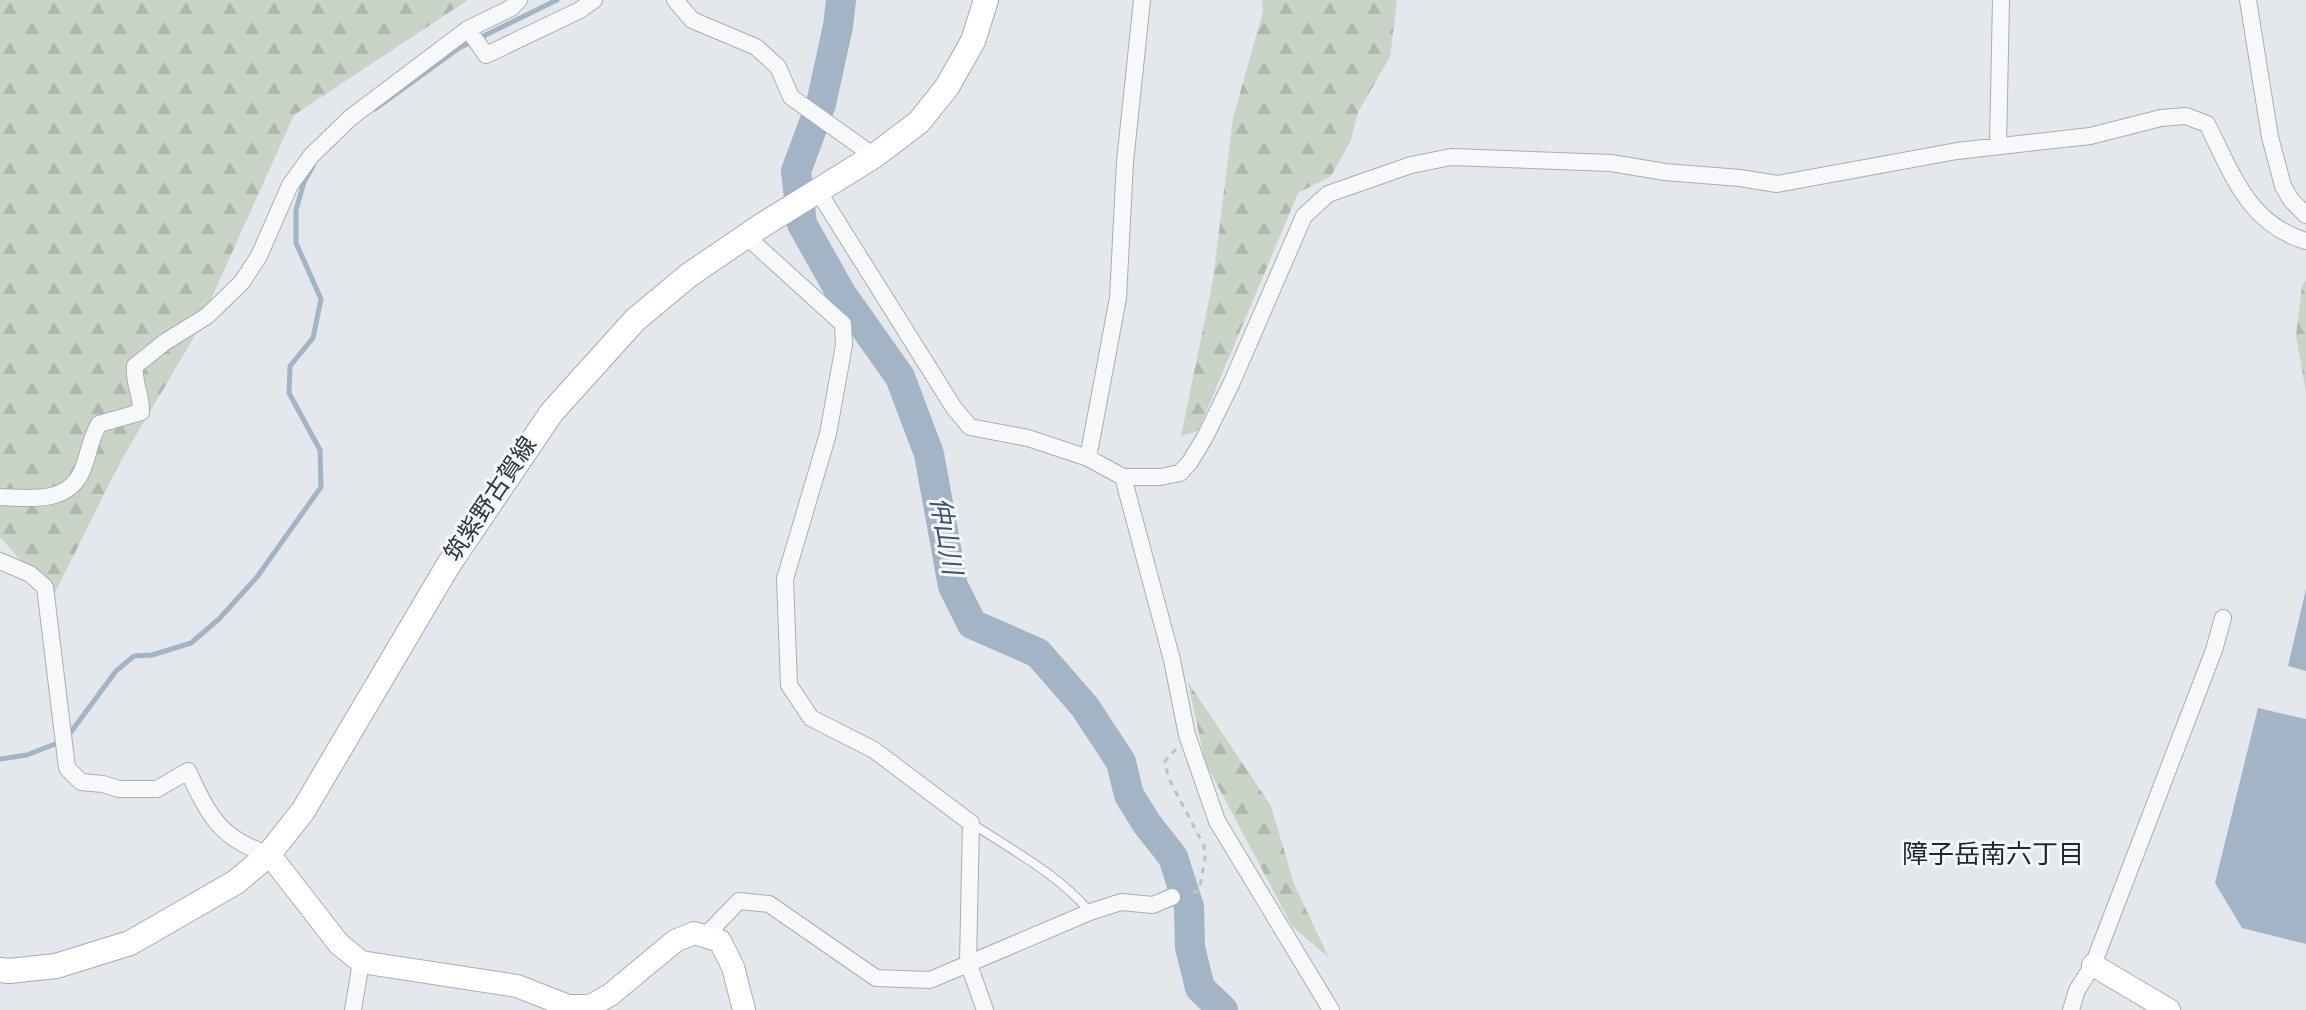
<svg xmlns="http://www.w3.org/2000/svg" width="2306" height="1010" viewBox="0 0 2306 1010" font-family="Overpass,'Noto Sans JP',sans-serif">
  <style>
    .forest { fill: url(#forest-firs) }
    .water { fill: #a3b4c7 }
    .lines { fill: none; stroke-linecap: round; stroke-linejoin: round }
    .stream { stroke: #a3b4c7; stroke-width: 5 }
    .river { stroke: #a3b4c7; stroke-width: 30 }
    .lane-casing { stroke: #a9aeb5; stroke-width: 10 }
    .street-casing { stroke: #a9aeb5; stroke-width: 18 }
    .secondary-casing { stroke: #a9aeb5; stroke-width: 24 }
    .primary-casing { stroke: #a4abb6; stroke-width: 26 }
    .path { stroke: #bec1c6; stroke-width: 3; stroke-dasharray: 6 6; stroke-linecap: butt }
    .lane { stroke: #f7f8f9; stroke-width: 8 }
    .street { stroke: #f7f8f9; stroke-width: 16 }
    .secondary { stroke: #fff; stroke-width: 22 }
    .primary { stroke: #fff; stroke-width: 24 }
    .labels { text-anchor: middle; dominant-baseline: central; stroke-width: 6; stroke-linejoin: round; paint-order: stroke }
    .street-label { font-size: 24px; fill: #2d3442; stroke: #f4f6f8 }
    .water-label { font-size: 26px; font-style: italic; fill: #3a5273; stroke: #f4f6f8 }
    .neighbourhood-label { font-size: 26px; fill: #1f2533; stroke: #f4f6f8 }
  </style>
  <defs>
    <pattern id="forest-firs" width="22" height="20" patternUnits="userSpaceOnUse" patternTransform="scale(2)"><rect width="22" height="20" fill="#c9d4c6"/><path d="M5 1l3.5 6h-7zM16 11l3.5 6h-7z" fill="#adb7ab"/></pattern>
  </defs>
  <rect width="100%" height="100%" fill="#e4e7eb"/>
  <!-- forest -->
  <path class="forest" d="M0 0H468L294 115 194 337 118 466 53 597 0 537Z
    M1262 0H1397L1390 57 1358 112 1351 140 1331 176 1298 193 1198 431 1181 436 1213 280 1233 118 1263 11Z
    M2306 280V393L2296 336 2302 286Z
    M1188 682 1271 806 1294 884 1329 958 1292 926 1205 762Z"/>
  <!-- water -->
  <path class="water" d="M2306 589V671L2288 666Z
    M2258 708 2306 719V944L2242 928 2215 883Z"/>
  <g class="lines">
    <!-- stream -->
    <path class="stream" d="M375 109 459 48 557 0
      M68 736 116 671 134 656 152 655 191 643 219 619 257 577 321 487 320 450 289 393 290 366 313 338 321 299 296 243V210L304 182 313 166
      M0 759 27 755 60 742"/>
    <!-- river -->
    <path class="river" d="M841 0 838 26 821 104 796 171 802 224 842 295 900 377 929 454 953 586 972 624 1038 653 1085 707 1121 762 1129 795 1147 824 1173 857 1189 907 1190 947 1200 988 1223 1010"/>
    <defs>
      <path id="lane" d="M971 823C1012 850 1058 874 1090 912"/>
      <path id="street" d="M675 0 692 20 756 47 778 67 791 97 874 156
        M2248 0 2270 137 2283 186 2291 200 2306 215
        M468 29 486 55 580 10 594 0
        M1998 145 2001 0
        M818 191 954 408 970 427 1028 438 1088 458 1123 477H1160L1180 473 1190 462 1205 437 1232 382 1304 216 1328 194 1411 165 1451 157 1611 163 1665 172 1740 178 1777 184 1957 151 2090 136 2161 118 2186 116 2207 124C2232 173 2248 224 2306 241
        M746 236 843 324 844 345 828 434 785 579 789 685 811 718 874 750 971 823 968 962 985 1010
        M1088 458 1118 298 1125 162 1142 0
        M1123 477 1172 660 1187 735 1217 821 1331 1010
        M0 497C29 498 66 504 81 473 89 456 89 441 99 424L141 412C142 395 133 383 135 366L165 342 207 316 242 282 259 256 290 185 311 156 350 118 468 29 511 8 519 0
        M0 561 30 574 45 587 67 768 81 782 103 784 119 789H157L188 771C208 814 220 840 269 854
        M706 935 739 901 769 904 876 978 930 980 1090 912 1121 902 1153 905 1172 897
        M353 1010 361 962
        M2071 1010 2077 990 2093 965 2214 650 2223 618"/>
      <path id="secondary" d="M269 854 339 944 361 962 517 986 568 1006H590L610 995 675 941 694 933 720 941 733 967 744 1010
        M2093 965 2169 1010"/>
      <path id="primary" d="M0 970 9 971 56 966 130 943 236 882 269 854 303 811 449 564 552 412 635 320 689 275 761 226 874 156 919 122 947 87 973 41 986 0"/>
    </defs>
    <!-- lane casing -->
    <use href="#lane" class="lane-casing"/>
    <!-- street casing -->
    <use href="#street" class="street-casing"/>
    <!-- secondary casing -->
    <use href="#secondary" class="secondary-casing"/>
    <!-- primary casing -->
    <use href="#primary" class="primary-casing"/>
    <!-- path -->
    <path class="path" d="M1176 749 1165 761 1168 777 1204 846 1205 859 1199 891 1186 894"/>
    <!-- lane -->
    <use href="#lane" class="lane"/>
    <!-- street -->
    <use href="#street" class="street"/>
    <!-- secondary -->
    <use href="#secondary" class="secondary"/>
    <!-- primary -->
    <use href="#primary" class="primary"/>
  </g>
  <g class="labels">
    <!-- street labels -->
    <g class="street-label">
      <text transform="translate(492 500) rotate(-56)">筑紫野古賀線</text>
    </g>
    <!-- water labels -->
    <g class="water-label">
      <text transform="translate(944 536) rotate(80)">仲山川</text>
    </g>
    <!-- neighbourhood labels -->
    <g class="neighbourhood-label">
      <text x="1993" y="856">障子岳南六丁目</text>
    </g>
  </g>
</svg>
